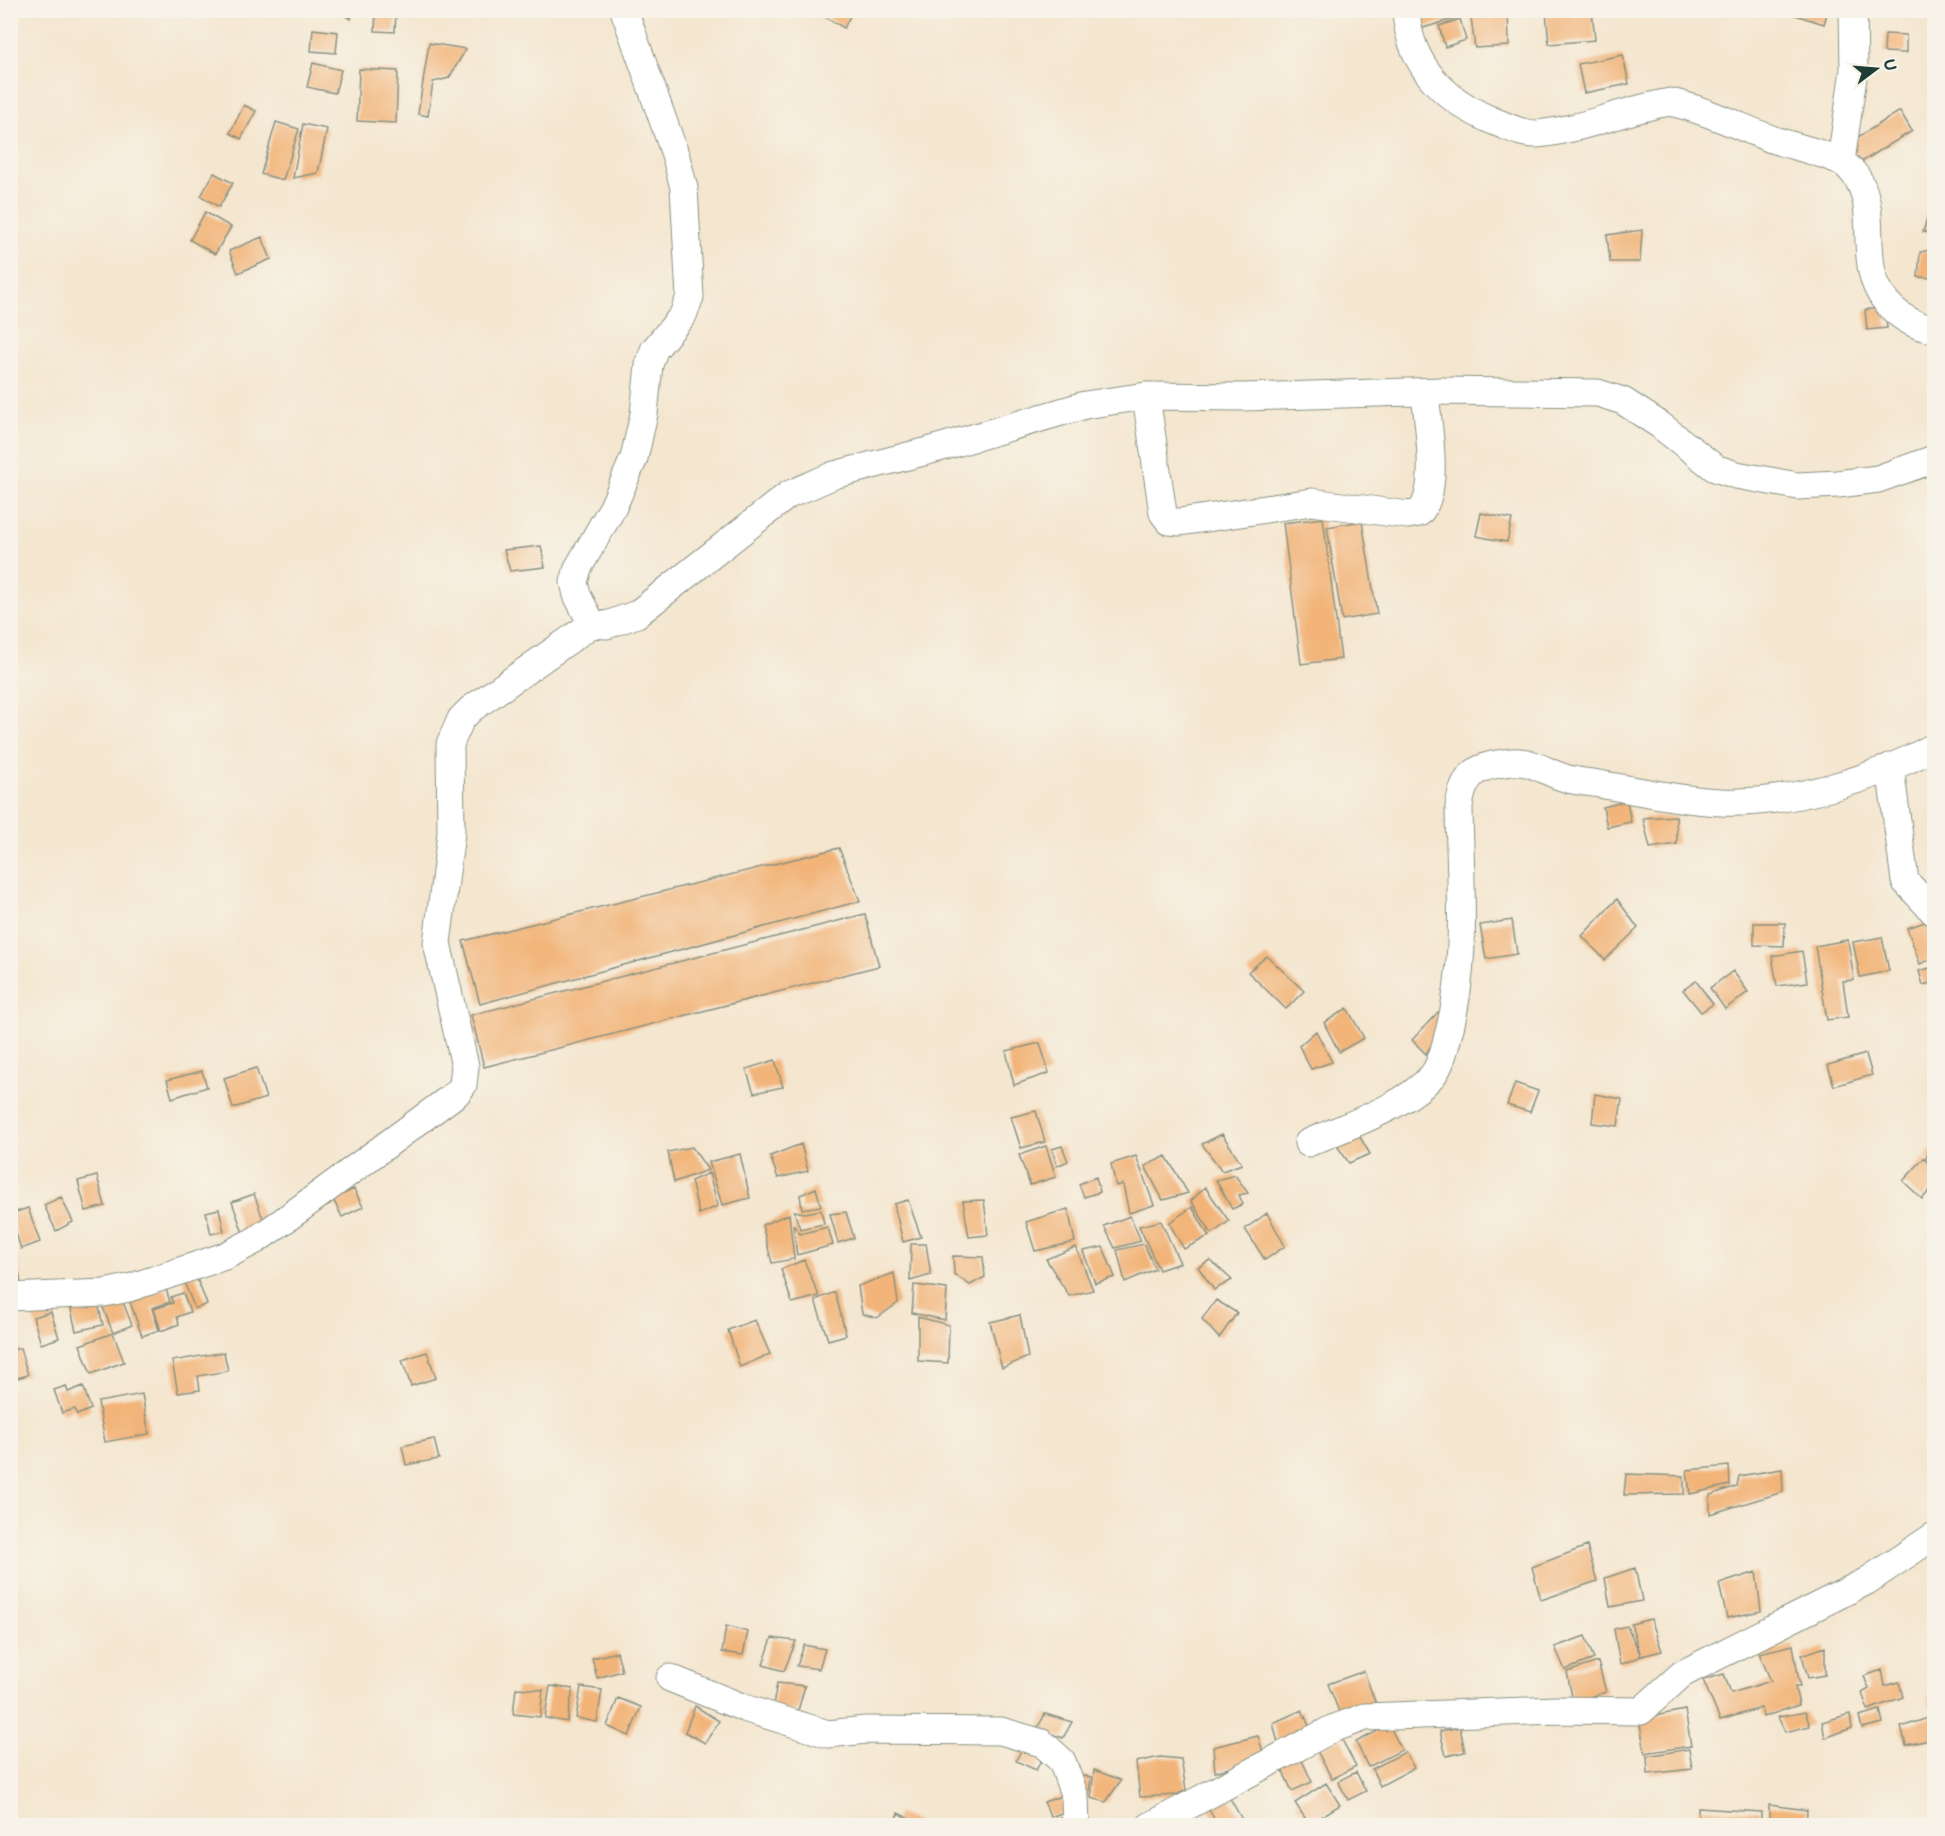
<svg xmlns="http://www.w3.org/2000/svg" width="1945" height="1836" viewBox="0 0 1945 1836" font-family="'Balsamiq Sans',sans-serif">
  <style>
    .building { fill: #f2b478 }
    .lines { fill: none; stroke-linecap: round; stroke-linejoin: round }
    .minor-casing { stroke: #8a9282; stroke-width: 29 }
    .minor { stroke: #fff; stroke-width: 27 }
  </style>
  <rect width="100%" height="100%" fill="#f7f3e8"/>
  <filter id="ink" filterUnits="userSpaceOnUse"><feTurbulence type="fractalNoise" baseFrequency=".0167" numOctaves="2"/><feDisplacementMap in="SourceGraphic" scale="12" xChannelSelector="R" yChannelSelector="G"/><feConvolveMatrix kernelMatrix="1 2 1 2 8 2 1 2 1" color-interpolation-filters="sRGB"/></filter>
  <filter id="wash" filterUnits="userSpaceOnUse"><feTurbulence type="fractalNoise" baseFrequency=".008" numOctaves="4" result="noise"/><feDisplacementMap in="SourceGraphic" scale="24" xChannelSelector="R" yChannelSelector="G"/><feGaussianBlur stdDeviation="1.35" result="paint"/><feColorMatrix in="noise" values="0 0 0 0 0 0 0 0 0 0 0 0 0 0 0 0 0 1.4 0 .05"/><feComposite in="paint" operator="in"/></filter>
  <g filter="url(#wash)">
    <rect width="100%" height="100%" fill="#f4e6cf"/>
    <g id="blocks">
      <!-- building -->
      <path class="building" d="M337 10H352L351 19Z
        M376 10H396L395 32 375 31Z
        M813 10H853L844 28Z
        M1416 10H1457L1459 17 1420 29Z
        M1470 10H1508L1509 46 1475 48Z
        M1592 10 1595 40 1549 44 1546 12Z
        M1793 10H1828L1824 24 1792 14Z
        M1460 19 1466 40 1445 47 1439 26Z
        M313 29 338 32 336 53 311 51Z
        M1885 34 1906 35V53L1884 52Z
        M429 43 466 49 449 78 433 82 428 116 418 114Z
        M1623 55 1629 84 1584 93 1578 64Z
        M313 63 341 70 335 93 307 87Z
        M359 69 398 71 396 123 357 121Z
        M244 105 256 111 241 139 230 133Z
        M1900 111 1912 131 1860 163 1848 143Z
        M276 122 299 129 283 180 261 174Z
        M303 124 327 129 318 173 293 178Z
        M214 173 233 183 219 207 201 196Z
        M1934 193V233L1923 232Z
        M205 212 231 227 215 254 190 240Z
        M1642 230 1640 262H1610L1607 235Z
        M262 237 271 259 238 273 229 251Z
        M1934 249V278L1918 277 1920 252Z
        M1885 307 1887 328 1867 330 1865 310Z
        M1481 513 1512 519 1507 542 1476 536Z
        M1323 518 1341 659 1301 664 1283 523Z
        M1362 521 1377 614 1342 620 1327 527Z
        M541 546 545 567 510 571 504 550Z
        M1627 801 1631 822 1607 827 1603 807Z
        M1676 816 1677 844 1650 848 1643 818Z
        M839 848 860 901 480 1004 463 941Z
        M1617 899 1638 928 1605 960 1582 936Z
        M865 914 879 966 484 1067 471 1015Z
        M1934 919V958L1920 964 1907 928Z
        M1512 920 1517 954 1486 959 1480 925Z
        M1754 923H1785L1784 946 1754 945Z
        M1882 937 1889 971 1860 977 1853 942Z
        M1848 940 1854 980 1843 981 1848 1017 1827 1020 1815 946Z
        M1802 951 1807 982 1777 986 1772 956Z
        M1267 956 1304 991 1286 1009 1248 972Z
        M1934 967V982L1923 985 1919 971Z
        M1733 971 1748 992 1725 1009 1710 988Z
        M1696 981 1713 1004 1701 1012 1683 990Z
        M1347 1008 1364 1038 1339 1052 1324 1023Z
        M1438 1012 1447 1019 1426 1054 1412 1040Z
        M1316 1031 1332 1062 1311 1069 1299 1046Z
        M1040 1043 1049 1073 1014 1085 1006 1051Z
        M1866 1054 1872 1075 1834 1086 1828 1065Z
        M775 1060 783 1087 754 1093 746 1069Z
        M256 1068 266 1098 233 1108 224 1078Z
        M202 1071 207 1087 172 1098 167 1080Z
        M1515 1083 1538 1091 1530 1112 1507 1105Z
        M1595 1094 1622 1099 1618 1126 1592 1123Z
        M1036 1111 1045 1142 1021 1148 1011 1117Z
        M1354 1127 1370 1154 1349 1163 1331 1137Z
        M1222 1134 1242 1164 1222 1171 1202 1144Z
        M801 1144 808 1171 778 1178 770 1156Z
        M1934 1145V1164L1926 1157Z
        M1046 1146 1056 1177 1030 1185 1019 1155Z
        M1062 1146 1068 1161 1057 1166 1052 1149Z
        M692 1147 708 1170 674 1182 668 1152Z
        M740 1154 750 1198 722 1205 709 1162Z
        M1136 1156 1154 1205 1129 1213 1123 1184 1116 1186 1111 1164Z
        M1166 1156 1188 1193 1163 1200 1145 1166Z
        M1924 1158 1934 1168V1186L1922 1199 1903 1181Z
        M709 1173 718 1206 699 1214 691 1181Z
        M1235 1175 1248 1193 1239 1195 1243 1204 1232 1209 1216 1180Z
        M97 1176 105 1206 86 1211 78 1181Z
        M1096 1177 1100 1192 1084 1197 1079 1184Z
        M1205 1187 1229 1221 1212 1234 1191 1201Z
        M816 1188 821 1206 802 1209 800 1195Z
        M354 1189 363 1207 342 1217 333 1199Z
        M254 1194 265 1224 243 1233 232 1202Z
        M61 1197 73 1222 56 1231 44 1205Z
        M908 1200 921 1237 903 1242 894 1204Z
        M984 1200 988 1235 969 1237 963 1201Z
        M1192 1207 1209 1236 1184 1249 1169 1223Z
        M28 1208 40 1242 21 1249 10 1214Z
        M219 1209 224 1231 211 1234 206 1212Z
        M1068 1209 1075 1242 1035 1251 1026 1222Z
        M821 1210 824 1224 800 1229 794 1211 805 1213Z
        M846 1212 854 1238 838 1243 830 1214Z
        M1267 1213 1285 1246 1265 1260 1245 1229Z
        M789 1214 794 1259 772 1263 762 1225Z
        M1130 1216 1141 1241 1115 1248 1104 1226Z
        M1161 1221 1180 1263 1159 1270 1139 1226Z
        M793 1224 800 1234 828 1227 833 1245 797 1255Z
        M911 1244H926L931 1275 910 1281Z
        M1144 1244 1155 1269 1125 1282 1117 1250Z
        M1076 1247 1093 1290 1069 1296 1046 1259Z
        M1103 1247 1115 1277 1095 1283 1083 1251Z
        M16 1256 21 1284 10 1286V1257Z
        M953 1256 983 1257 985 1277 970 1285 954 1274Z
        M804 1260 819 1296 792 1303 781 1269Z
        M1210 1260 1232 1280 1214 1290 1198 1267Z
        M894 1273 898 1303 877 1318 862 1314 858 1286Z
        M195 1274 207 1304 195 1309 183 1279Z
        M914 1285 947 1289 945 1320 912 1313Z
        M166 1289 170 1302 152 1308 159 1330 142 1336 130 1302Z
        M835 1292 846 1335 828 1340 815 1300Z
        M183 1293 190 1312 177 1317 179 1324 161 1331 154 1309 173 1303 171 1297Z
        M121 1297 132 1325 113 1333 102 1305Z
        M97 1299 103 1325 76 1331 70 1305Z
        M1216 1300 1237 1313 1219 1338 1202 1319Z
        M51 1312 59 1338 41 1344 33 1317Z
        M1020 1315 1028 1357 1002 1368 990 1322Z
        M918 1317 949 1325 948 1363 918 1361Z
        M755 1320 770 1354 740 1367 728 1330Z
        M113 1333 124 1362 91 1374 80 1345Z
        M20 1348 28 1375 10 1380V1351Z
        M224 1352 228 1371 198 1376 200 1390 178 1393 172 1361Z
        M427 1352 436 1378 411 1386 402 1360Z
        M66 1386 68 1392 83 1386 91 1409 77 1415 75 1409 62 1413 54 1390Z
        M142 1394 149 1434 105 1442 98 1402Z
        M434 1439 439 1459 406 1465 402 1446Z
        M1729 1466 1730 1485 1690 1494 1687 1470Z
        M1782 1469 1783 1492 1710 1514V1495L1737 1486 1739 1476Z
        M1626 1474 1684 1476V1494L1624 1495Z
        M1587 1546 1597 1581 1541 1600 1532 1567Z
        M1635 1568 1642 1601 1610 1607 1605 1578Z
        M1756 1572 1761 1611 1727 1618 1719 1584Z
        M1651 1619 1662 1651 1641 1656 1631 1624Z
        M726 1626 748 1632 743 1655 722 1652Z
        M1627 1626 1641 1656 1620 1665 1614 1629Z
        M1585 1636 1594 1659 1565 1670 1555 1647Z
        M772 1638 796 1641 784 1671 763 1665Z
        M804 1645 825 1649 819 1669 797 1666Z
        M1793 1645 1800 1687H1795L1799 1705 1763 1717 1761 1708 1720 1720 1703 1680 1724 1674 1731 1693 1771 1681 1759 1653Z
        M1825 1647V1675L1808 1678 1802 1655Z
        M617 1652 622 1671 597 1678 592 1658Z
        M1598 1662 1606 1692 1573 1702 1567 1672Z
        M1882 1670 1885 1686 1899 1682 1903 1697 1868 1710 1862 1693 1869 1689 1864 1676Z
        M1364 1671 1378 1710 1342 1719 1328 1684Z
        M777 1683 805 1686 798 1711H772Z
        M550 1686 573 1689 567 1722 545 1718Z
        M581 1687 602 1690 597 1722 576 1718Z
        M516 1688 543 1690 540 1717 513 1714Z
        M1934 1695V1708L1931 1709 1928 1697Z
        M618 1698 641 1707 629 1736 607 1726Z
        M695 1706 719 1721 705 1743 685 1732Z
        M1302 1710 1310 1728 1278 1743 1273 1723Z
        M1685 1710 1691 1746 1645 1753 1639 1719Z
        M1880 1710 1883 1723 1862 1728 1859 1716Z
        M1805 1712 1810 1726 1785 1732 1778 1717Z
        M1045 1714 1072 1722 1063 1738 1037 1729Z
        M1850 1714 1852 1728 1825 1738 1822 1722Z
        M1934 1716V1739L1906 1745 1901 1727Z
        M1389 1725 1402 1750 1368 1767 1356 1742Z
        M1460 1727 1465 1752 1446 1756 1440 1731Z
        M1258 1736 1265 1758 1215 1772 1213 1747Z
        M1027 1738 1046 1751 1036 1770 1016 1761Z
        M1341 1738 1356 1766 1332 1779 1317 1751Z
        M1689 1749 1692 1769 1648 1774 1647 1756Z
        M1405 1752 1414 1768 1380 1786 1372 1769Z
        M1299 1754 1312 1782 1292 1791 1279 1763Z
        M1160 1757 1181 1759 1186 1790 1177 1795 1140 1797 1136 1762Z
        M1094 1770 1121 1780 1106 1802 1091 1798Z
        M1356 1772 1366 1791 1348 1800 1338 1781Z
        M1069 1774 1091 1777 1089 1794 1075 1793Z
        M1326 1783 1340 1805 1309 1824 1295 1803Z
        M1070 1793 1072 1809 1051 1817 1044 1802Z
        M1227 1793 1244 1823 1239 1826H1218L1206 1804Z
        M1769 1805 1807 1810 1806 1826H1769Z
        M1698 1808 1761 1812V1826H1698Z
        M898 1813 925 1826H894Z
        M1071 1814 1072 1826H1051L1050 1822Z"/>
    </g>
  </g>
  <g filter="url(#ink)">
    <use href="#blocks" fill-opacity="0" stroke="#8a9282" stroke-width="1.5"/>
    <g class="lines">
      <defs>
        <path id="minor" d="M624 10 676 157 684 188 690 297 683 315 654 350 649 365 644 414 634 458 613 507 578 568 574 582 577 595 592 624 607 625 637 614 788 495 834 475 935 449 1085 405 1146 396 1243 397 1441 391 1598 393 1623 401 1660 425 1715 468 1736 475 1798 486 1838 484 1878 479 1934 459
          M1406 10C1409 68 1448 103 1498 123 1511 128 1524 135 1537 134 1582 130 1626 109 1670 102 1706 110 1740 127 1774 140 1793 146 1823 153 1840 161 1845 163 1852 171 1856 176 1883 215 1851 271 1894 310 1905 320 1919 327 1934 329
          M1841 161 1854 70 1853 10
          M1146 396 1163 513 1169 521 1180 522 1312 502 1408 515 1419 513C1441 491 1427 421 1425 392
          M1890 767 1905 881 1934 912
          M1308 1143C1346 1126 1405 1107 1432 1076 1440 1067 1443 1054 1446 1043 1469 966 1460 885 1459 807 1464 772 1477 766 1511 762 1531 760 1544 771 1562 777 1572 781 1583 782 1593 783 1635 790 1678 800 1720 802 1789 805 1874 779 1934 747
          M10 1297 104 1293 129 1288 225 1256 256 1240 286 1219 457 1093 463 1085 465 1066 437 943 451 833 450 744 461 719 471 709 592 624
          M670 1678 744 1708 828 1734 866 1730 1001 1731 1042 1743 1062 1761 1075 1797 1076 1826
          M1150 1826 1332 1729 1365 1717 1557 1710 1641 1711 1682 1674 1867 1581 1934 1536"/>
      </defs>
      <!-- minor casing -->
      <use href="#minor" class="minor-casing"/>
      <!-- minor -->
      <use href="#minor" class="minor"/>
    </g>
  </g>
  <!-- margin -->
  <rect width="1945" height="1836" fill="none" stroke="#f7f3e8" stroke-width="36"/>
  <!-- north arrow -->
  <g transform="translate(1876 69) rotate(74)" stroke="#f7f3e8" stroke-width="4.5" paint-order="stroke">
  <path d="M0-4.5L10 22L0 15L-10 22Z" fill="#1f3d34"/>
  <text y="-9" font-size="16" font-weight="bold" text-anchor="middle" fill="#1f3d34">U</text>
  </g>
</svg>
